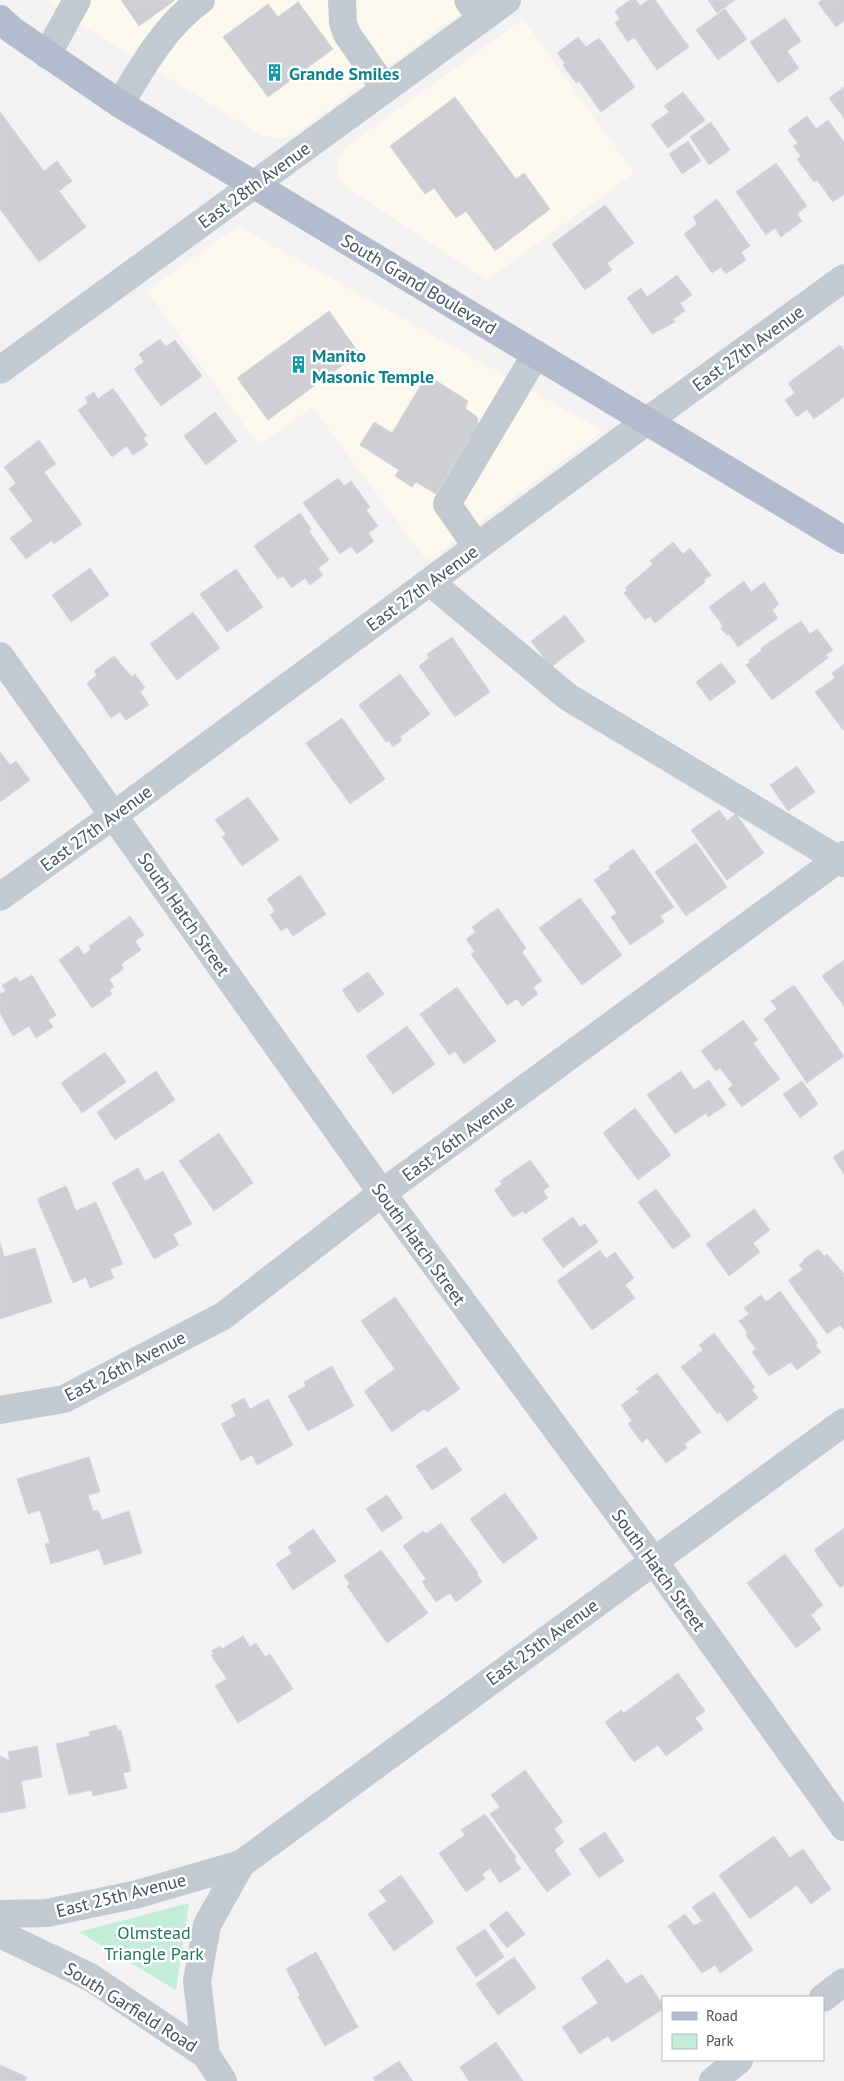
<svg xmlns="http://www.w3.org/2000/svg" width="844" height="2081" viewBox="0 0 844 2081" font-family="'PT Sans',sans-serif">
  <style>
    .commercial { fill: #fbf9ed }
    .green { fill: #c4ecda }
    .building { fill: #cecfd5; stroke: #d5d6dc }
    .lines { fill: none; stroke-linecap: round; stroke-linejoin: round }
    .minor { stroke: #c3c9d1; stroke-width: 28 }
    .major { stroke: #b3bccd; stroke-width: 28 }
    .labels { text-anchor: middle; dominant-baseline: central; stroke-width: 5; stroke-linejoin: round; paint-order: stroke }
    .culture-label { font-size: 18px; font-weight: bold; fill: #0d838f; stroke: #fff; text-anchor: start }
    .street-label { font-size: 18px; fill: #4a515d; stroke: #fff }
    .park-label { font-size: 18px; fill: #1f795b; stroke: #fff }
  </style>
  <rect width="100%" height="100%" fill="#f3f1f1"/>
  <!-- commercial -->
  <path class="commercial" d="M49 0H479L292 136 281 139 263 136 64 14Z
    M523 19 634 173 487 280 346 187 340 179 338 170 339 158 346 147Z
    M238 226 603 431 427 561 312 407 259 445 147 291Z"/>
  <!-- green -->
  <path class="green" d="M189 1903 176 1990 79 1932Z"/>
  <!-- building -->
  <path class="building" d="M121 0H175L139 26Z
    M630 0H636L640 6 648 0H655L689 47 657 70 634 37 628 42 615 23 620 19 615 11Z
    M708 0H735L717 13Z
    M822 0H844V21L836 27 818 3Z
    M298 2 333 49 268 97 223 37 268 4 278 17Z
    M725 9 747 39 718 60 696 30Z
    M785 18 801 41 787 51 799 68 778 83 750 42Z
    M578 37 586 47 599 38 635 87 601 112 579 81 576 83 563 65 565 63 557 53Z
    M844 87V118L829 98Z
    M683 92 705 120 668 148 651 125 669 112 664 106Z
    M455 97 516 179 524 173 550 209 495 251 466 211 456 218 434 188 425 194 390 146Z
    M0 112 44 171 57 161 72 181 59 191 86 227 39 262 0 209Z
    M807 116 816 129 828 120 844 142V194L833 202 817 180 814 182 797 159 801 156 793 146 798 143 788 130Z
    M711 122 730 150 709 165 690 137Z
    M688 141 701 161 682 174 669 154Z
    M776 163 807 206 797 214 802 221 781 237 775 228 766 235 736 192Z
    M717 199 750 246 741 252 746 260 726 274 721 267 712 273 684 234 697 224 693 217Z
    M605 205 634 243 607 263 612 270 585 290 552 244Z
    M677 275 692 295 680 303 685 311 673 319 675 322 652 334 627 298 641 288 647 297Z
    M329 311 359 353 268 420 237 378Z
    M160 339 166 347 175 340 202 376 161 406 134 369 144 362 139 354Z
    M840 345 844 350V397L814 419 807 409 797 417 785 400 795 393 788 383Z
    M427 375 468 401 465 408 477 417 479 428 474 439 470 437 436 494 416 482 412 487 395 476 399 470 360 445 374 422 392 433Z
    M113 388 147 436 143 438 148 445 133 455 127 446 112 457 78 410 88 403 85 398 94 392 98 399Z
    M215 412 237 441 206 465 184 436Z
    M39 440 56 464 44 472 82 524 54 544 52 540 26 559 10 538 33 521 9 489 16 483 4 467Z
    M338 478 344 486 351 481 370 507 366 510 378 526 368 533 374 541 357 554 351 546 340 554 303 503Z
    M300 513 311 529 309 531 329 560 318 568 323 575 310 585 305 578 292 588 283 576 278 579 254 546Z
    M673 542 683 554 690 548 711 575 704 580 705 582 655 623 650 616 645 620 624 593 627 590 625 588 653 564 650 561Z
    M90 568 109 595 71 622 52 595Z
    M236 569 263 607 227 632 200 594Z
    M744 581 751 592 764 582 779 604 772 610 778 618 738 647 729 634 727 636 721 628 723 626 709 607Z
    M193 612 220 648 177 680 150 644Z
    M565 615 585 641 551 667 531 641Z
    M801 621 810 634 817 629 833 650 826 655 828 658 772 700 746 665 750 662 749 660 762 650 761 648Z
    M452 637 490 692 455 717 419 666 429 658 427 654Z
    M114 656 132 677 135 674 145 688 140 692 149 705 126 720 120 712 111 718 87 683 97 675 94 671Z
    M721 663 736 682 710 701 696 682Z
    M844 664V729L843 730 815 692 835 678 832 673Z
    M400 674 430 714 400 737 402 740 393 747 389 741 386 742 359 705Z
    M342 718 385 779 350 804 306 743Z
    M0 752 10 765 16 761 30 780 0 802Z
    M797 766 815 792 788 811 770 785Z
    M248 797 279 840 242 866 222 837 226 834 215 820Z
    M719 810 727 821 736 814 764 853 727 880 691 830Z
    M696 843 727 887 686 916 655 872Z
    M633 849 674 907 660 916 664 922 630 945 611 917 617 913 594 880 610 869 609 866Z
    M300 875 326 914 293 936 287 927 281 931 270 915 275 911 267 899Z
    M580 898 622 955 582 985 539 928Z
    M498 908 526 948 522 952 542 981 533 987 538 994 522 1006 517 999 507 1005 471 954 475 952 466 939 476 932 472 927Z
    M130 916 144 935 135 941 141 950 121 964 124 969 109 979 114 987 109 990 112 994 92 1008 59 960 78 946 84 955 91 949 89 946Z
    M844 960V1006L822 976Z
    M368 972 384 994 358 1013 342 990Z
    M32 975 56 1015 48 1020 53 1027 36 1038 29 1026 13 1036 0 1013V994L6 991 2 985 16 977 20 982Z
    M794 985 844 1056 807 1083 764 1019 777 1009 771 1001Z
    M457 987 496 1041 464 1064 455 1051 449 1055 420 1014Z
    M743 1020 758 1040 753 1043 780 1079 742 1107 728 1089 733 1085 720 1068 716 1071 701 1051Z
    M407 1026 435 1064 393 1094 366 1056Z
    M105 1052 126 1082 82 1113 61 1083Z
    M156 1071 175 1100 115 1140 97 1112Z
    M681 1071 694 1090 709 1080 726 1105 708 1117 706 1113 675 1134 647 1095Z
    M802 1081 818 1104 800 1118 783 1094Z
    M635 1108 671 1155 638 1180 603 1133Z
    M219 1133 253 1183 214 1211 179 1161Z
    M844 1150V1174L833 1157Z
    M530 1160 549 1186 543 1191 548 1198 525 1214 523 1211 513 1217 494 1190 502 1184 500 1181Z
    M138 1168 145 1181 163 1171 192 1224 173 1234 179 1245 154 1259 112 1183Z
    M66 1186 76 1211 96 1202 123 1264 110 1269 114 1278 90 1288 86 1277 73 1283 37 1199Z
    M656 1189 691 1236 673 1249 638 1202Z
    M754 1209 770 1230 753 1243 760 1252 729 1276 706 1244Z
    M573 1217 580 1227 585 1224 598 1242 563 1268 542 1239Z
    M0 1242 4 1257 35 1248 52 1302 0 1319Z
    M818 1249 824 1256 827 1254 844 1274V1330L840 1325 827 1334 788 1280 803 1270 799 1265 804 1261 803 1260Z
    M600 1250 606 1259 615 1252 634 1278 625 1285 635 1298 592 1330 557 1281Z
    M780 1291 818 1343 815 1345 821 1352 797 1370 791 1362 769 1376 752 1352 756 1349 746 1335 748 1333 739 1321 749 1314 744 1308 761 1295 766 1302Z
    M395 1297 460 1389 427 1412 424 1409 392 1432 364 1391 395 1369 361 1321Z
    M714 1333 755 1387 752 1390 758 1398 727 1422 720 1412 718 1414 681 1367 703 1350 699 1345Z
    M332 1366 354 1406 308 1431 288 1396 306 1386 304 1382Z
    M657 1373 701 1432 684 1444 687 1448 666 1463 647 1438 642 1443 628 1424 632 1421 621 1405 639 1392 636 1389Z
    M244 1398 250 1409 268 1399 293 1445 257 1465 252 1455 241 1461 221 1424 236 1416 231 1405Z
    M446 1447 462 1470 432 1490 416 1466Z
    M89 1457 100 1492 88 1495 93 1511 98 1510 102 1520 129 1511 142 1553 104 1565 99 1549 51 1564 45 1544 50 1543 40 1510 28 1514 17 1479Z
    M505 1493 538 1538 503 1564 470 1519Z
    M387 1495 403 1518 382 1532 366 1509Z
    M441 1523 478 1573 477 1574 482 1582 456 1602 450 1593 436 1602 422 1582 426 1579 403 1546 423 1531 426 1534Z
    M844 1528V1585L840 1588 814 1550Z
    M313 1529 336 1561 293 1590 276 1564 292 1553 288 1547Z
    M381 1550 428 1613 387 1643 347 1586 350 1584 344 1576Z
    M785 1554 823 1605 811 1615 821 1629 796 1648 747 1583Z
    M243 1636 250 1647 256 1643 265 1657 270 1654 293 1689 238 1723 215 1686 227 1679 211 1655 214 1654 212 1651 220 1646 222 1649Z
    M678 1673 705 1711 695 1718 703 1729 666 1756 658 1745 634 1762 605 1722 621 1710 624 1713Z
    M116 1725 118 1731 121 1730 131 1771 123 1773 127 1788 93 1796 92 1790 69 1795 56 1744 90 1736 89 1732Z
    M37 1746 42 1777 21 1781 26 1808 0 1813V1756L10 1761 8 1752Z
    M525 1770 563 1822 554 1829 564 1842 554 1850 571 1874 547 1892 490 1814 500 1807 491 1795Z
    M485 1814 516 1857 514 1859 521 1869 500 1883 490 1868 482 1874 485 1879 466 1892 439 1853 465 1835 461 1830Z
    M605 1832 624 1861 599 1878 579 1849Z
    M774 1836 790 1858 803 1849 831 1889 811 1904 797 1885 750 1919 719 1875Z
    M401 1875 434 1922 394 1951 368 1914 387 1901 379 1891Z
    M714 1892 753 1950 720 1973 715 1965 702 1973 668 1926 685 1914 694 1926 702 1921 692 1907Z
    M507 1911 525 1934 507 1948 489 1925Z
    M485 1929 504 1957 476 1977 456 1948Z
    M316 1952 358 2027 325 2046 298 1997 300 1995 286 1969Z
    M514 1957 536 1988 498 2015 476 1984Z
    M608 1959 626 1984 642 1974 663 2005V2009L612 2042 608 2036 580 2054 562 2027 598 2003 581 1978Z
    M496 2042 523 2081H469L460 2067Z
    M399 2061 413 2081H375L373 2078Z
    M0 2065 27 2077 25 2081H0Z"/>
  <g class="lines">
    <!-- minor -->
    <path class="minor" d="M342 0 343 23 347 34 385 89
      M468 0 481 18
      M47 55 77 0
      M120 104C142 67 165 26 201 0
      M0 370 507 0
      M477 547 447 504 536 354
      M430 582 568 697 844 863
      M0 656 382 1193 653 1560 844 1827
      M0 897 114 815 647 421 844 278
      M0 1410 64 1399 223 1316 382 1193 844 855
      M0 1914 47 1913 138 1894 241 1864 844 1422
      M0 1934 90 1977 206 2055 223 2081
      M823 1998 844 1982
      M206 2055 197 1981 207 1925 241 1864
      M713 2081 739 2060"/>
    <!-- major -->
    <path class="major" d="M0 19 12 30 120 104 844 540"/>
  </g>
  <!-- icons -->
  <defs>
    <symbol id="building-bare" viewBox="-9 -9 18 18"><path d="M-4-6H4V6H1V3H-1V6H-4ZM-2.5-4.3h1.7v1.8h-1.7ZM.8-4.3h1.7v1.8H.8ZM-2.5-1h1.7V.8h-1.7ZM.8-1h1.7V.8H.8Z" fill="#0f9aa8" stroke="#fff" stroke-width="2.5" paint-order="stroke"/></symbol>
  </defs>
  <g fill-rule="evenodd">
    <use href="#building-bare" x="262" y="60" width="25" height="25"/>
    <use href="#building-bare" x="286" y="352" width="25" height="25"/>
  </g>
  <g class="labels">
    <!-- culture labels -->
    <g class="culture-label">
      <text x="289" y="73">Grande Smiles</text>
      <text x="312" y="355">Manito<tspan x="312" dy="21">Masonic Temple</tspan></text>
    </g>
    <!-- street labels -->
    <g class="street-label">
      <text transform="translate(254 185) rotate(-36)">East 28th Avenue</text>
      <text transform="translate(419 284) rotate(31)">South Grand Boulevard</text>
      <text transform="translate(748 348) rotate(-36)">East 27th Avenue</text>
      <text transform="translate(422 588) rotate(-36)">East 27th Avenue</text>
      <text transform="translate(96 828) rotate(-36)">East 27th Avenue</text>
      <text transform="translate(184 914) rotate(55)">South Hatch Street</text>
      <text transform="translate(458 1138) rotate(-36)">East 26th Avenue</text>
      <text transform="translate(419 1244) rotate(54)">South Hatch Street</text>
      <text transform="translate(125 1366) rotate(-27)">East 26th Avenue</text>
      <text transform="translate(659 1570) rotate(54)">South Hatch Street</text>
      <text transform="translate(542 1642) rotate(-36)">East 25th Avenue</text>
      <text transform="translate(121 1895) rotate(-14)">East 25th Avenue</text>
      <text transform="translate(131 2007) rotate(32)">South Garfield Road</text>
    </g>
    <!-- park labels -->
    <g class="park-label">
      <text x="154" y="1932">Olmstead<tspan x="154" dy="21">Triangle Park</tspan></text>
    </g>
  </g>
  <!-- legend -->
  <rect x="662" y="1996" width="162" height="65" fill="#ffffff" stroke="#b7b9be"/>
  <rect x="672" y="2012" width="25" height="8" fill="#b3bccd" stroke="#b7b9be"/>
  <text x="706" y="2021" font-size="15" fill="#4a515d">Road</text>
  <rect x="672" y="2034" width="25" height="15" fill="#c4ecda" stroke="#b7b9be"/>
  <text x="706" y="2046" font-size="15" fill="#4a515d">Park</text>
</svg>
